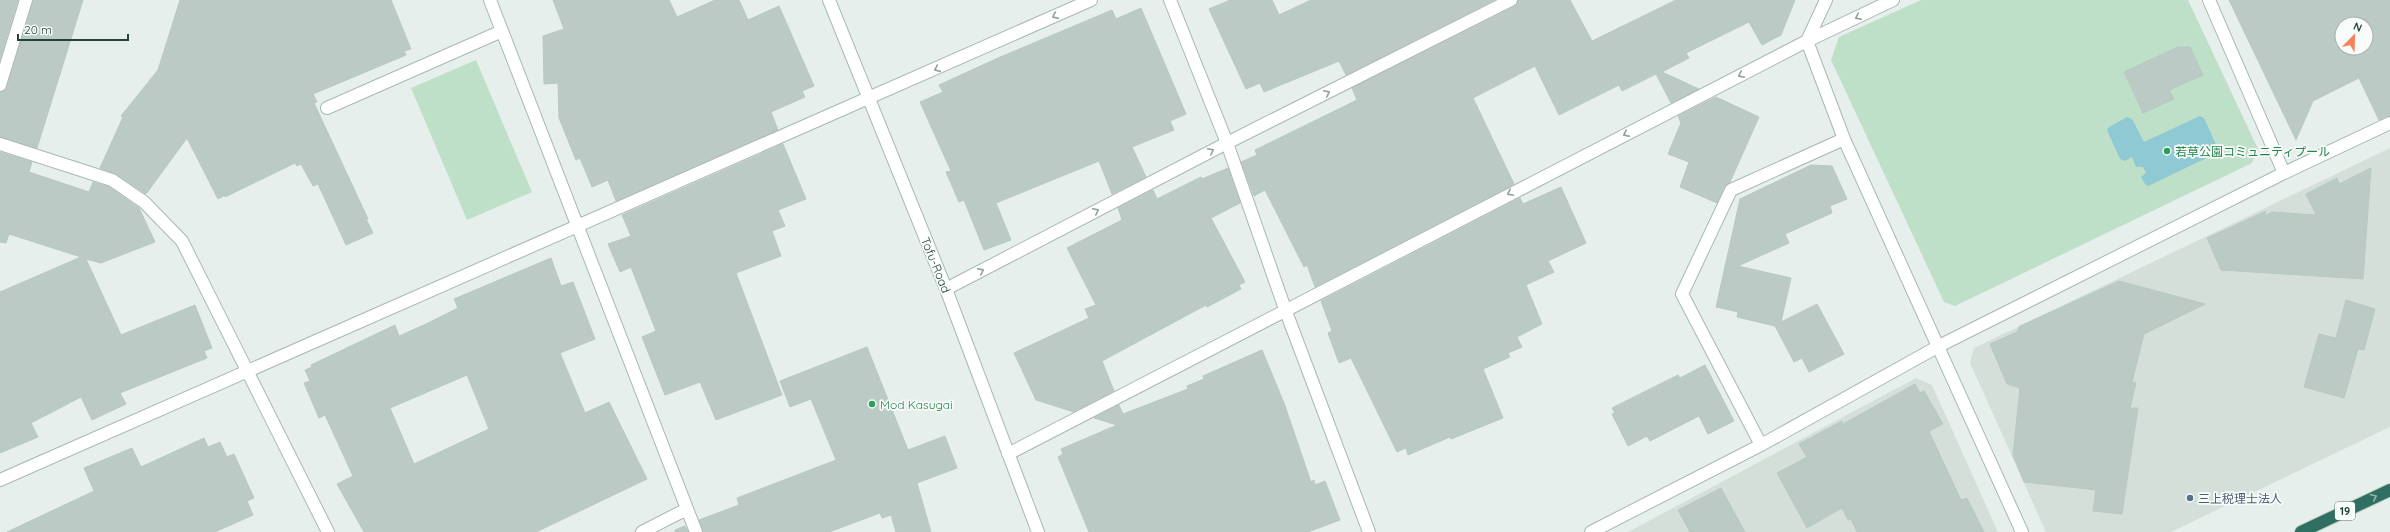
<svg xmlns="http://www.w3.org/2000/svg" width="2390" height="532" viewBox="0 0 2390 532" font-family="Quicksand,'Noto Sans JP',sans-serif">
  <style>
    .built { fill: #d4dfda }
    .green { fill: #bfe0c8 }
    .water { fill: #8ec9d4 }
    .building { fill: #bbcac4; stroke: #b8c9c2; fill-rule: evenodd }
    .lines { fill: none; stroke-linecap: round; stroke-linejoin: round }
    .minor-casing { stroke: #a8b8b2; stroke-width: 14 }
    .highway-casing { stroke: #c2cac8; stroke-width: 14 }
    .minor { stroke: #fff; stroke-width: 12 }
    .highway { stroke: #2f6f62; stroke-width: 12 }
    .oneway { stroke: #92a09c }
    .oneway2 { stroke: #93b5ae }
    .leisure-dot { fill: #2e9e5b; stroke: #f7fbf9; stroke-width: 1.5 }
    .service-dot { fill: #5c6f8a; stroke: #f7fbf9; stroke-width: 1.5 }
    .labels { text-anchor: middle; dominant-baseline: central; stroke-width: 3.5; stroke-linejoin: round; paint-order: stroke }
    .shield { fill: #f7fbf9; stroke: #637a73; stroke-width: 1 }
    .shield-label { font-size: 11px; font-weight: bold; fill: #24423a }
    .leisure-label { font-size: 12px; fill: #27864d; stroke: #f7fbf9; text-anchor: start }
    .street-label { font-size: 12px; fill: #24423a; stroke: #f7fbf9 }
    .service-label { font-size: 12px; fill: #4e5e75; stroke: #f7fbf9; text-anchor: start }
  </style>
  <rect width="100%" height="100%" fill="#e6efeb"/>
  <!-- built -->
  <path class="built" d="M2390 148V427L2171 532H2046L1970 363 1974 348Z
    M1916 378 1932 385 1998 532H1628Z"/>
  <!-- green -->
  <path class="green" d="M1921 0H2188L2258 149 2252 163 1955 306 1944 302 1831 60 1839 37Z
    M476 60 532 192 467 220 411 88Z"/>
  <!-- water -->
  <path class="water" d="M2200 116 2204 118 2218 149 2217 153 2148 186 2145 184 2141 177 2146 173 2143 167H2136L2132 157 2125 161 2120 159 2107 130 2109 127 2127 117 2132 119 2144 142Z"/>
  <!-- building -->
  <path class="building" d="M0 0H18L0 59Z
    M33 0H83L37 148 0 137V92L7 87Z
    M180 0H391L411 49 404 51 406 55 313 94 317 102 314 103 368 219H366L373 233 346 245 318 184 313 186 301 164 297 166 295 163 225 197V195L218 199 187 138 146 194 116 174 100 168 123 117 121 116 158 70Z
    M553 0H669L677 17 715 0H739L748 20 779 6 814 86 802 91 805 97 771 112 778 130 616 201 608 180 592 187 580 158 576 160 559 118 558 83 544 84 543 36 564 29Z
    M1230 0H1272L1279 15 1311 0H1494L1346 75 1339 61 1264 92 1260 83 1246 89 1209 9Z
    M1518 0H1570L1592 41 1676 0H1795L1781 35 1762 45 1749 22 1686 53 1689 58 1662 72 1699 89 1671 103 1656 74 1622 91 1619 85 1559 115 1535 66 1473 98 1514 184 1315 287 1307 265 1304 267 1265 190 1254 196 1241 162 1257 155 1255 150 1357 100 1352 88 1514 7Z
    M2229 0H2390V116L2379 120 2359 78 2313 101 2296 140ZM2342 24H2366V48H2342Z
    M1141 8 1186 114 1170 121 1174 130 1132 147 1146 177 1112 194 1099 161 996 203 1011 240 984 250 964 200 959 202 946 172 951 171 920 102 943 92 939 85 998 58 1112 10 1116 19Z
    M2178 47H2190L2203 75 2169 90 2174 99 2143 113 2124 72Z
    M1716 97 1759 117 1730 182 1724 187 1717 203 1680 187 1689 162 1668 154 1681 123 1678 116Z
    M783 144 806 199 778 210 785 226 772 231 781 256 736 273 782 395 716 420 700 382 665 395 642 337 656 331 631 267 620 272 608 244 631 236 622 215Z
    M0 152 32 162 29 172 89 192 93 182 109 187 139 208 155 242 101 263 86 259 121 335 195 305 212 348 204 351 207 358 120 393 126 404 92 420 81 397 31 423 38 437 0 453V292L81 257 9 234 6 243 0 242Z
    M1811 165 1832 166 1847 199 1830 206 1832 213 1785 234 1789 243 1738 266 1791 278 1781 322 1817 304 1844 354 1809 372 1802 358 1794 362 1775 326 1737 317 1738 312 1716 307 1740 199Z
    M1228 168 1240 203 1211 218 1245 282 1239 285 1241 289 1207 307 1206 305 1102 361 1114 391 1074 412 1036 400 1014 353 1089 318 1085 309 1096 305 1067 248 1122 220 1118 208 1153 190 1157 199 1201 177 1202 179Z
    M2371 168 2363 279 2221 270 2207 238 2266 211 2264 216 2272 212 2316 215 2306 194 2337 178 2339 184Z
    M1561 187 1586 243 1548 261 1554 272 1526 285 1542 324 1517 337 1522 347 1508 353 1510 357 1483 369 1503 418 1451 439 1450 437 1408 455 1406 448 1397 452 1351 358 1339 363 1328 333 1332 331 1321 301 1520 198 1523 204Z
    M551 258 561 286 573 282 595 339 560 353 585 413 609 402 647 479 536 532H364L337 484 353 476 325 415 319 418 304 383 310 381 305 370 312 367 311 365 395 325 399 336 426 324 458 308 454 299ZM467 375 489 429 414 464 390 408Z
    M2119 281 2205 304 2144 334 2132 382 2136 383 2130 408H2138L2122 514 2093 511 2096 490 2024 482 2013 455 2020 388 2007 384 1990 344 2017 332 2020 326Z
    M2346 300 2375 309 2364 350 2358 349 2344 398 2304 387 2319 334 2336 338Z
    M867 347 908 450 945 436 957 468 917 483 931 532H896L891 515 882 518 880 513 829 532H703L699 520 739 505 737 498 836 460 811 399 790 407 780 381Z
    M1262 350 1284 403 1311 482 1314 480 1315 485 1325 481 1340 520 1308 532H1089L1058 457 1063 454 1061 449 1117 425 1094 418 1119 405 1123 414 1188 389 1187 386 1204 379 1203 376Z
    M1705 365 1734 421 1708 434 1699 416 1650 441 1647 436 1628 446 1612 414 1615 413 1612 408 1678 375 1680 378Z
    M1915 384 1920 393 1924 391 1943 424 1929 431 1932 438 1961 500 1967 498 1984 532H1857L1851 519 1848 520 1842 508 1807 528 1777 473 1807 457 1799 444 1842 421 1843 424Z
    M204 438 208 447 220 442 227 457 234 454 254 498 247 501 253 515 215 532H7L94 491 84 468 132 448 141 467Z
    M1721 488 1745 532H1690L1678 510Z
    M685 526 688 532H675V530Z"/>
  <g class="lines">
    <defs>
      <path id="minor" d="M490 0 696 532
        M829 0 946 289 1038 532
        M1170 0 1227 143 1285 309 1369 532
        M1826 0 1807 41 1844 139 2022 532
        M2209 0 2284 173
        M0 85 26 0
        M327 108 502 31
        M0 144 112 180 144 202 182 241 328 532
        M946 289 1227 143 1511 0
        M1761 445 1682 294 1731 190 1844 139
        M1008 454 1807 41 1893 0
        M0 480 1091 0
        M642 532 687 509
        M1591 532 1761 445 1939 346 2284 173 2390 123"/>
      <path id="highway" d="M2301 532 2390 490"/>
    </defs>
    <!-- minor casing -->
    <use href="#minor" class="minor-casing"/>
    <!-- highway casing -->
    <use href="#highway" class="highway-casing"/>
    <!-- minor -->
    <use href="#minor" class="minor"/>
    <!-- highway -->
    <use href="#highway" class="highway"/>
  </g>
  <!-- one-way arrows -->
  <defs><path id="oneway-chevron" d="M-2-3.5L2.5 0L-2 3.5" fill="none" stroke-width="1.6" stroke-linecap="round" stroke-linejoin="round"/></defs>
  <g class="oneway">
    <use href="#oneway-chevron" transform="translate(1055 16) rotate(156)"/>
    <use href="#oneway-chevron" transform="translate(1858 17) rotate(154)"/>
    <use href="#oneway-chevron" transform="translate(937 69) rotate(156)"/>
    <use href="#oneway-chevron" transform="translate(1741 75) rotate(153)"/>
    <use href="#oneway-chevron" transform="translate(1327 93) rotate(-27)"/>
    <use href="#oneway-chevron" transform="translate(1626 134) rotate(153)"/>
    <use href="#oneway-chevron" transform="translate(1211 151) rotate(-27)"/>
    <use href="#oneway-chevron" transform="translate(1510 193) rotate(153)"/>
    <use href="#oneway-chevron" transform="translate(1096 211) rotate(-27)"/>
    <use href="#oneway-chevron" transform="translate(981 271) rotate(-27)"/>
  </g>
  <use class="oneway2" href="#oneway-chevron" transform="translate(2374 497) rotate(-25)"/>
  <!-- markers -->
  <g class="leisure-dot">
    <circle cx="2167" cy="151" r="4"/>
    <circle cx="872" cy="404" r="4"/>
  </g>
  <circle class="service-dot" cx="2190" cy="498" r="4"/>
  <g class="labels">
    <!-- shield labels -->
    <rect class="shield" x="2335" y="502" width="20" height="18" rx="3"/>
    <g class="shield-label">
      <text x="2345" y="511">19</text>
    </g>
    <!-- leisure labels -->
    <g class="leisure-label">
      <text x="2175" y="151">若草公園コミュニティプール</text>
      <text x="880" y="404">Mod Kasugai</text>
    </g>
    <!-- street labels -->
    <g class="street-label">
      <text transform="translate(936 265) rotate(68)">Tofu-Road</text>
    </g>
    <!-- service labels -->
    <g class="service-label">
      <text x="2198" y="498">三上税理士法人</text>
    </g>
  </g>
  <!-- north arrow -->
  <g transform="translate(2354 36) rotate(23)"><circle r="19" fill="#f7fbf9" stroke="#a3b1ad"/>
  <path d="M0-3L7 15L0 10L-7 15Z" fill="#f4845f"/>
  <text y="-6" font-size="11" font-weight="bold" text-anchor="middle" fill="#24423a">N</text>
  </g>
  <!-- scale -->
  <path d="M18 34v6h110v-6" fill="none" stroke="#24423a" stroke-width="2"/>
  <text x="24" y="34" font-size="12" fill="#24423a" stroke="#f7fbf9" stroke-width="3" paint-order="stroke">20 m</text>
</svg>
